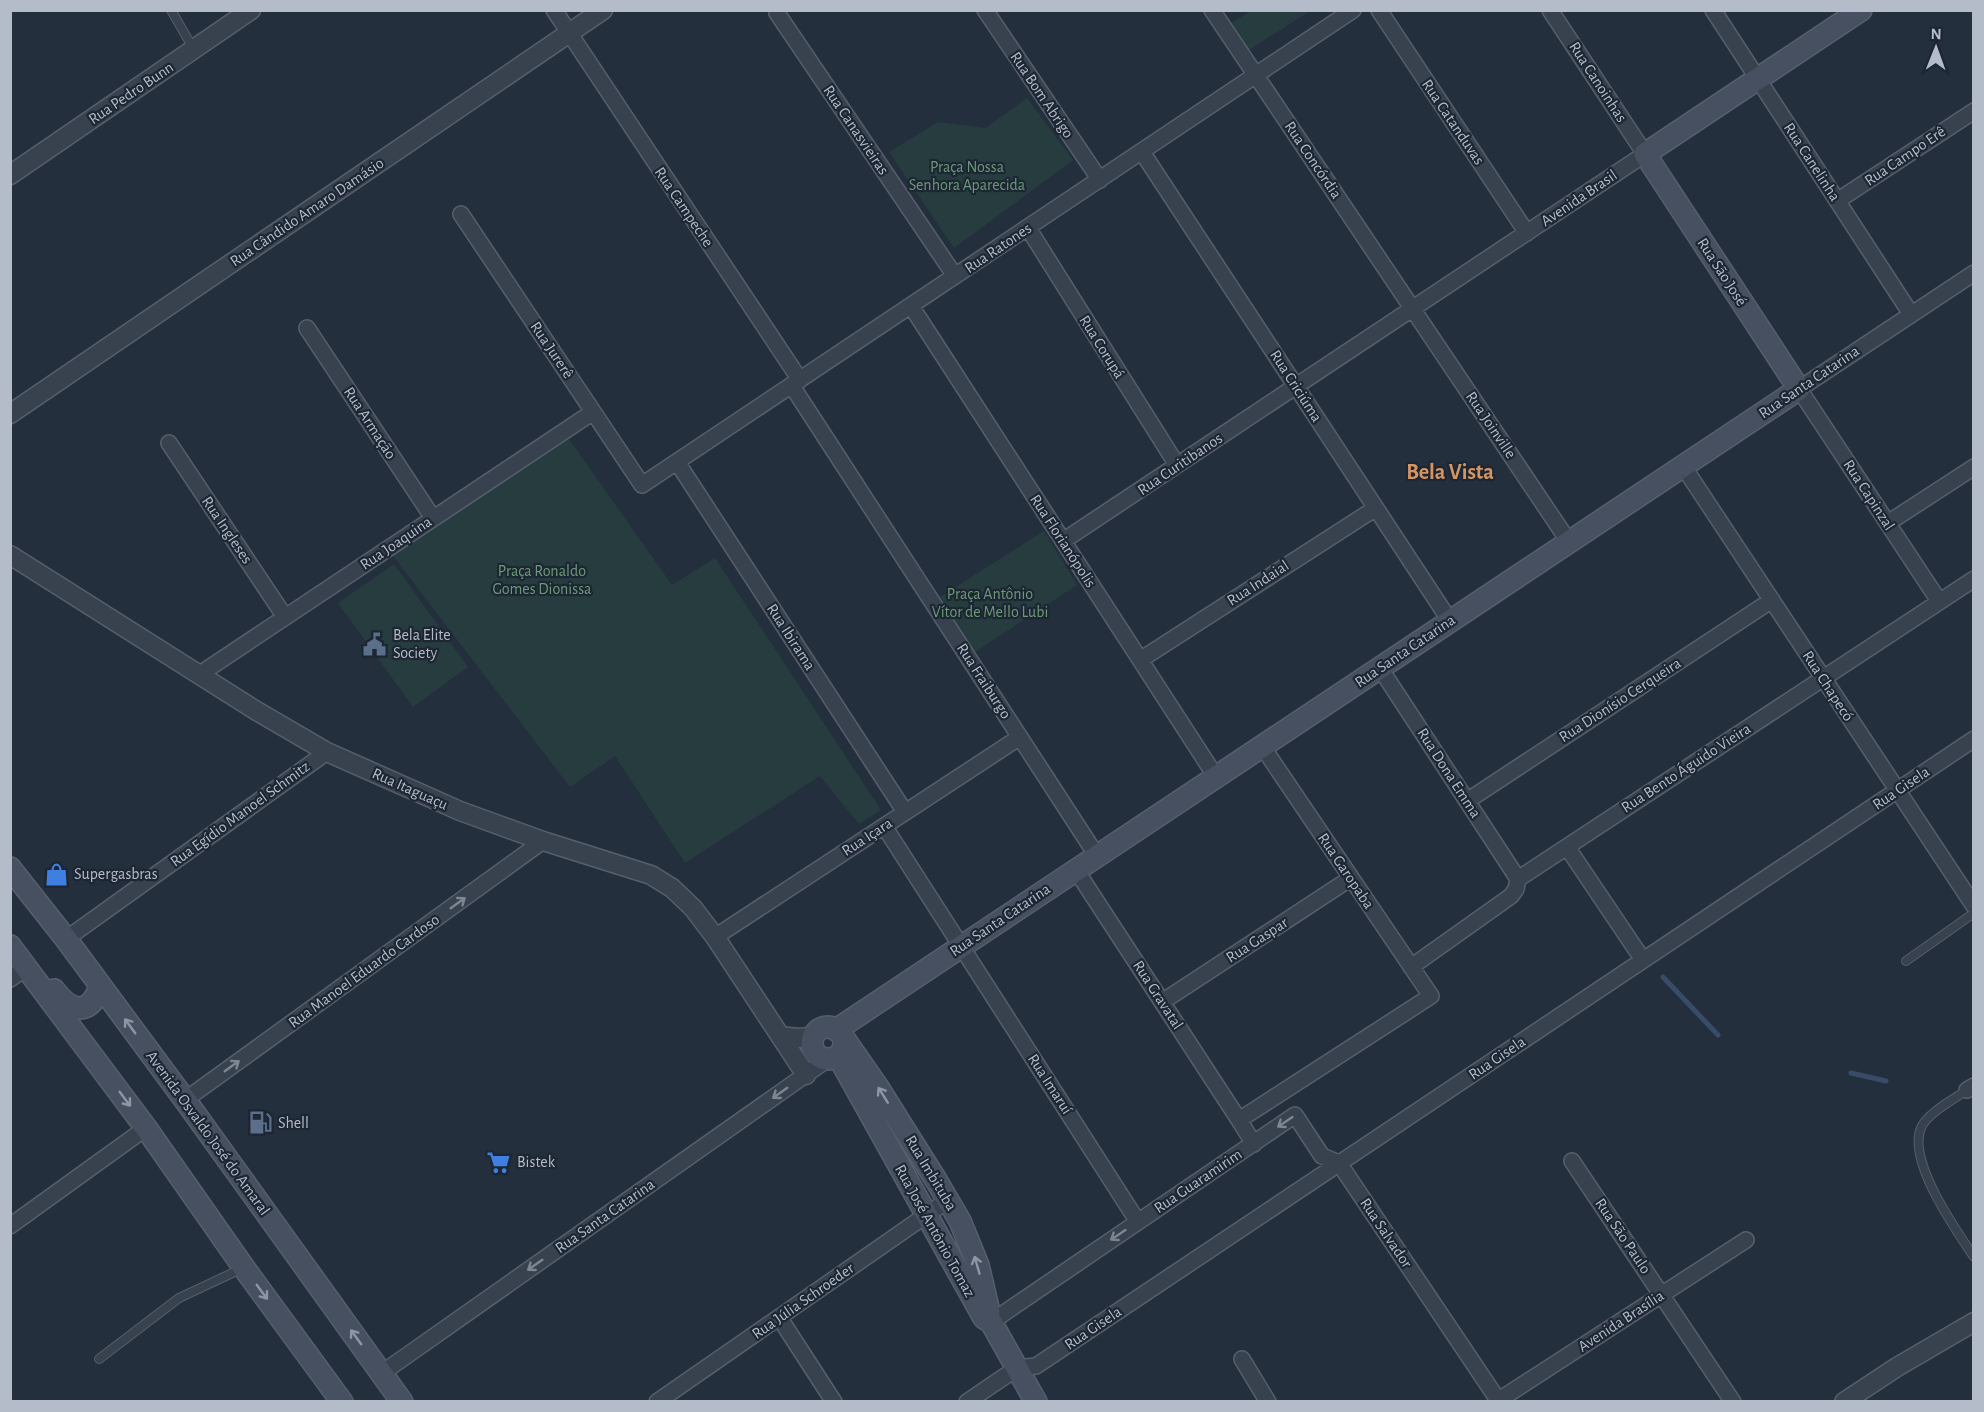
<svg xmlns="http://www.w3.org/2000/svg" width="1984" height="1412" viewBox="0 0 1984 1412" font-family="'Alegreya Sans',sans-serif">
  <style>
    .green { fill: #263c3f }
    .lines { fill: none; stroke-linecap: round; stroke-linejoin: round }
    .stream { stroke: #394c67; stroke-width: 5 }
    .service-casing { stroke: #565f6c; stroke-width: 10 }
    .minor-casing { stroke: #565f6c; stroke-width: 18 }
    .tertiary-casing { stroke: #565f6c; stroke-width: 21 }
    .secondary-casing { stroke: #565f6c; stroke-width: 24 }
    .service { stroke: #38414e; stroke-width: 8 }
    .minor { stroke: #38414e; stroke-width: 15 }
    .tertiary { stroke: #38414e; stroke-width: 18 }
    .secondary { stroke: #465061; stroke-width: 21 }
    .oneway { stroke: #7c8592 }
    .oneway2 { stroke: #8e96a5 }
    .labels { text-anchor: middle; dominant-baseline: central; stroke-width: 4.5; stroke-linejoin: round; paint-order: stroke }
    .street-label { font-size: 16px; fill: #b4bcc9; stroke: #1d2633 }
    .park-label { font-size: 16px; fill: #6b9a76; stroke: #1d2633 }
    .poi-label { font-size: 16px; fill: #b4bcc9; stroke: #1d2633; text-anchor: start }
    .district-label { font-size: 22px; font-weight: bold; fill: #d59563; stroke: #1d2633 }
  </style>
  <rect width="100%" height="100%" fill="#242f3e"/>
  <!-- green -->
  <path class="green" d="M1250 11H1310L1249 50 1230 24Z
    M1027 98 1073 160 954 248 889 152 938 122 986 128Z
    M569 439 672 585 715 558 881 810 859 824 820 776 685 863 615 756 570 787 390 552Z
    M1044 531 1077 585 975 652 940 597Z
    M394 564 468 667 413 707 338 603Z"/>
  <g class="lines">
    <!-- stream -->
    <path class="stream" d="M1663 977 1718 1035
      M1851 1073 1886 1081"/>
    <defs>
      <path id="service" d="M171 10 193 48
        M1906 961 1974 913
        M1967 1090C1954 1099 1926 1114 1921 1128 1907 1161 1956 1230 1974 1257
        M99 1359 179 1298 241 1269"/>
      <path id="minor" d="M554 10 800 380
        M985 10 1100 180
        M1212 10 1569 542
        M1379 10 1527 233
        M1713 10 1911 314
        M777 13 955 276
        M1142 152 1450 621
        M1837 201 1974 111
        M461 214 642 485 1353 10
        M1028 228 1177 465
        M911 306 1216 777
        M307 328 433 518
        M792 386 1097 856
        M169 443 285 617
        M677 462 905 812
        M1683 466 1974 906
        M1888 523 1974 467
        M1063 541 1645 154 1550 10
        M1939 601 1799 389 1974 273
        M1140 660 1376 508
        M1380 668 1518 879
        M200 674 593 412
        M1467 801 1772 600
        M884 826 1138 1222
        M1567 847 1643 960
        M1076 870 1239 1120
        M715 937 1020 737
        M66 939 327 752
        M1411 967 1511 896 1516 889 1518 879 1974 579
        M10 979 26 968
        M1162 1002 1351 878
        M1967 1090 1974 1086
        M185 1100 543 841
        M1254 1144 1239 1120 1431 996 1262 746
        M1572 1161 1733 1402
        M10 1226 146 1128
        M779 1317 834 1402
        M991 1322 1295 1115 1322 1156 1339 1163 1498 1400
        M1242 1359 1268 1402
        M382 1373 828 1059
        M657 1402 948 1200
        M967 1402 1017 1368 1036 1366 1974 739
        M1496 1402 1746 1240"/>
      <path id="tertiary" d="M10 175 251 10
        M10 414 603 10
        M10 555 255 710 327 752 460 811 543 841 651 875 672 888 693 908 715 937 806 1075
        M780 1036 797 1038 813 1037
        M1844 1402 1897 1367 1974 1322"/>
      <path id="secondary" d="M10 868 66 939 185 1100 402 1402
        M10 946 146 1128 244 1268 342 1402
        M54 990C71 1012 89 1017 100 987
        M812 1043a16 16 0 1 1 32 0a16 16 0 1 1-32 0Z
        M836 1030 1799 389 1645 154 1861 10
        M843 1037 877 1086 936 1180 960 1221 978 1265 989 1312
        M838 1056 984 1318 991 1322 1036 1402"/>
    </defs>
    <!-- service casing -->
    <use href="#service" class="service-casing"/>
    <!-- minor casing -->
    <use href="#minor" class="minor-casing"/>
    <!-- tertiary casing -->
    <use href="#tertiary" class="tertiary-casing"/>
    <!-- secondary casing -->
    <use href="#secondary" class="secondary-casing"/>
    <!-- service -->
    <use href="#service" class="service"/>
    <!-- minor -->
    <use href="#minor" class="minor"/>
    <!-- tertiary -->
    <use href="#tertiary" class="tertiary"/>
    <!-- secondary -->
    <use href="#secondary" class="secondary"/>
  </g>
  <!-- one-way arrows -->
  <defs><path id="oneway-shaft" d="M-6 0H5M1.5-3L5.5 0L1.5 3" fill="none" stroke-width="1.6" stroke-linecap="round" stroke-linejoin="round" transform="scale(1.5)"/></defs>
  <g class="oneway">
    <use href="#oneway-shaft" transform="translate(458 903) rotate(-36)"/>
    <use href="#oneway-shaft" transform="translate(232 1066) rotate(-36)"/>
    <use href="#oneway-shaft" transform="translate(780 1093) rotate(145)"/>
    <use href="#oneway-shaft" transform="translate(1285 1122) rotate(146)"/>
    <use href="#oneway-shaft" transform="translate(1118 1235) rotate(146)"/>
    <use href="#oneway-shaft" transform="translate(535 1265) rotate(145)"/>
  </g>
  <g class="oneway2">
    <use href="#oneway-shaft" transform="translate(130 1026) rotate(-126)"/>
    <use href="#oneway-shaft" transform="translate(883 1095) rotate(-122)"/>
    <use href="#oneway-shaft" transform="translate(125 1099) rotate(53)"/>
    <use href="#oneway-shaft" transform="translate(977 1265) rotate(-106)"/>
    <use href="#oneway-shaft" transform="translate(262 1292) rotate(54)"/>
    <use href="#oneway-shaft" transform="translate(356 1337) rotate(-126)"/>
  </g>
  <!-- icons -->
  <defs>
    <symbol id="civic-bare" viewBox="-9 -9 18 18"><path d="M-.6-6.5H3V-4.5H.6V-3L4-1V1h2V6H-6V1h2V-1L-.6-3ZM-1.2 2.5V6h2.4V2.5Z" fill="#5c6f8a" stroke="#1d2633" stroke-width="2.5" paint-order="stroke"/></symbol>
    <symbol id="shop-bare" viewBox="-9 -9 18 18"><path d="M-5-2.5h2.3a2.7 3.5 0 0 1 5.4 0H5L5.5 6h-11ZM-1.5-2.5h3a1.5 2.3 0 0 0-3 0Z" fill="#3f7fe0" stroke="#1d2633" stroke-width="2.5" paint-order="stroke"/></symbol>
    <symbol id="fuel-bare" viewBox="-9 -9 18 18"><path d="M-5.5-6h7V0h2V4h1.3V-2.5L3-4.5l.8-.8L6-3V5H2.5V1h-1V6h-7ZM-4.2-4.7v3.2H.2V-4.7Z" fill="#5c6f8a" stroke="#1d2633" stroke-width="2.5" paint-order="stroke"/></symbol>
    <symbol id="supermarket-bare" viewBox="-9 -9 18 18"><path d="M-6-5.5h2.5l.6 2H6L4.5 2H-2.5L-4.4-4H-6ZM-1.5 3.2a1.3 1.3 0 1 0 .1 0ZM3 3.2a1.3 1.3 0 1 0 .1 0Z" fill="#3f7fe0" stroke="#1d2633" stroke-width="2.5" paint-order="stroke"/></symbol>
  </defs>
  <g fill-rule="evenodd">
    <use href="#civic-bare" x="358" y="628" width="33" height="33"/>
    <use href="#shop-bare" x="40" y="858" width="33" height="33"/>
    <use href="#fuel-bare" x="244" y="1106" width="33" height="33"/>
    <use href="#supermarket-bare" x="482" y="1146" width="33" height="33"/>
  </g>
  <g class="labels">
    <!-- street labels -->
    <g class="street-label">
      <text transform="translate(1598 82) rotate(57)">Rua Canoinhas</text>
      <text transform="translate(131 93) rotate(-34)">Rua Pedro Bunn</text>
      <text transform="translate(1042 95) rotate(56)">Rua Bom Abrigo</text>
      <text transform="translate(1453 122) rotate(56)">Rua Catanduvas</text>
      <text transform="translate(856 130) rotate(56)">Rua Canasvieiras</text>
      <text transform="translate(1905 156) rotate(-34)">Rua Campo Erê</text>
      <text transform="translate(1313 160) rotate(56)">Rua Concórdia</text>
      <text transform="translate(1812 162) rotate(57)">Rua Canelinha</text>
      <text transform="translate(1579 198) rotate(-34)">Avenida Brasil</text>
      <text transform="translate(684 207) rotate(56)">Rua Campeche</text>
      <text transform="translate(307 212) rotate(-34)">Rua Cândido Amaro Damásio</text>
      <text transform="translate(998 248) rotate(-34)">Rua Ratones</text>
      <text transform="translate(1722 272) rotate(57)">Rua São José</text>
      <text transform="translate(1102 347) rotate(58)">Rua Corupá</text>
      <text transform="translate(552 350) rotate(56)">Rua Jurerê</text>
      <text transform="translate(1809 382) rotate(-34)">Rua Santa Catarina</text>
      <text transform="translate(1296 386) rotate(57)">Rua Criciúma</text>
      <text transform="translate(370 423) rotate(57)">Rua Armação</text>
      <text transform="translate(1491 425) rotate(56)">Rua Joinville</text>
      <text transform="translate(1180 464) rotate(-34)">Rua Curitibanos</text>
      <text transform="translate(1869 495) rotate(57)">Rua Capinzal</text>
      <text transform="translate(227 530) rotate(56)">Rua Ingleses</text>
      <text transform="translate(1063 541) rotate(57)">Rua Florianópolis</text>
      <text transform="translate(396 543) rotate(-34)">Rua Joaquina</text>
      <text transform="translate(1258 583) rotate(-33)">Rua Indaial</text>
      <text transform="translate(791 637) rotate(57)">Rua Ibirama</text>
      <text transform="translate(1405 651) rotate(-34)">Rua Santa Catarina</text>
      <text transform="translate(984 681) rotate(57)">Rua Fraiburgo</text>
      <text transform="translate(1828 686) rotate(57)">Rua Chapecó</text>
      <text transform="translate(1620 700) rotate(-33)">Rua Dionísio Cerqueira</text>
      <text transform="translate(1686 768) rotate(-33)">Rua Bento Águido Vieira</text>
      <text transform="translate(1449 773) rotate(57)">Rua Dona Emma</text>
      <text transform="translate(1901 788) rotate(-34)">Rua Gisela</text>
      <text transform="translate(410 789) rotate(24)">Rua Itaguaçu</text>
      <text transform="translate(240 814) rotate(-36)">Rua Egídio Manoel Schmitz</text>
      <text transform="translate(867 837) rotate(-33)">Rua Içara</text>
      <text transform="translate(1346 871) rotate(56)">Rua Garopaba</text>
      <text transform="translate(1000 920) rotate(-34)">Rua Santa Catarina</text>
      <text transform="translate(1257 940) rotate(-33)">Rua Gaspar</text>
      <text transform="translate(364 971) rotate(-36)">Rua Manoel Eduardo Cardoso</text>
      <text transform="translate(1158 995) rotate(57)">Rua Gravatal</text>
      <text transform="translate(1497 1058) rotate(-34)">Rua Gisela</text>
      <text transform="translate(1050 1084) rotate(57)">Rua Imaruí</text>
      <text transform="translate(208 1133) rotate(54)">Avenida Osvaldo José do Amaral</text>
      <text transform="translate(931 1173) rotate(59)">Rua Imbituba</text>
      <text transform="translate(1198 1181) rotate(-34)">Rua Guaramirim</text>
      <text transform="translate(605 1216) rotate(-35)">Rua Santa Catarina</text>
      <text transform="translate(935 1231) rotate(61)">Rua José Antônio Tomaz</text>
      <text transform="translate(1386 1233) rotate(56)">Rua Salvador</text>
      <text transform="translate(1623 1236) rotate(56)">Rua São Paulo</text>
      <text transform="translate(803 1301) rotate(-35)">Rua Júlia Schroeder</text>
      <text transform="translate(1621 1321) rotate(-33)">Avenida Brasília</text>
      <text transform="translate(1093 1328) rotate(-34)">Rua Gisela</text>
    </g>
    <!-- park labels -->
    <g class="park-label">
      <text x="967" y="167">Praça Nossa<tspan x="967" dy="18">Senhora Aparecida</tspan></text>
      <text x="542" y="571">Praça Ronaldo<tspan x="542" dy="18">Gomes Dionissa</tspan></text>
      <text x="990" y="594">Praça Antônio<tspan x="990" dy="18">Vítor de Mello Lubi</tspan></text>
    </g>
    <!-- poi labels -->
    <g class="poi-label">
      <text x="393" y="635">Bela Elite<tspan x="393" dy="18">Society</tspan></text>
      <text x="74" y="874">Supergasbras</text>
      <text x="278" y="1123">Shell</text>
      <text x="517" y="1162">Bistek</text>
    </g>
    <!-- district labels -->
    <g class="district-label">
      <text x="1450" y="472">Bela Vista</text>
    </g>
  </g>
  <!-- border -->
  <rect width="1984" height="1412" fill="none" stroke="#b4bcc9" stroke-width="24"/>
  <!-- north arrow -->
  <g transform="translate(1936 48) rotate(1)" stroke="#1d2633" stroke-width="4.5" paint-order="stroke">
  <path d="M0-4.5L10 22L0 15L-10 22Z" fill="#b4bcc9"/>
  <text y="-9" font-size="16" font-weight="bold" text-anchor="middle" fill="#b4bcc9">N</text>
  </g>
</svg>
